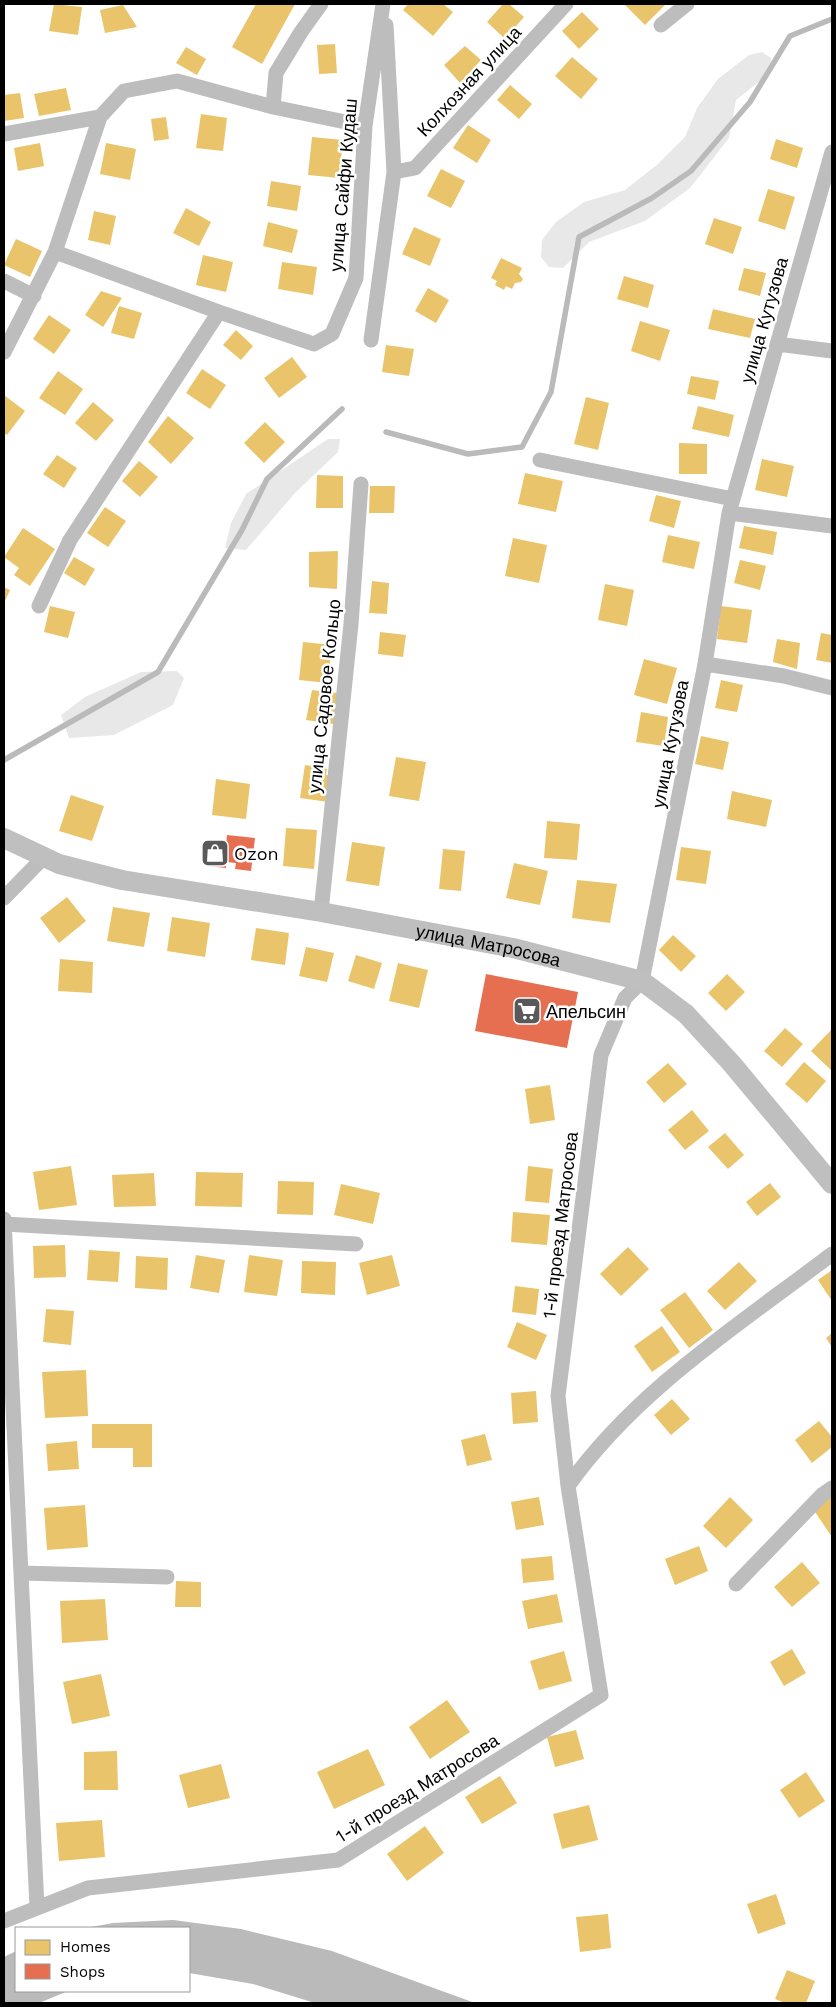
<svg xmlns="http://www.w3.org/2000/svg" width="836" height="2007" viewBox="0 0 836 2007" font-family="'Work Sans',sans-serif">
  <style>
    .green { fill: #e8e8e8 }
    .water { fill: #bababa }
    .homes { fill: #e9c46a }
    .shops { fill: #e76f51 }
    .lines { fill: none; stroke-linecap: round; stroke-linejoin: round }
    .stream { stroke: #bababa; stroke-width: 5.5 }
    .minor { stroke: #bdbdbd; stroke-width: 15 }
    .secondary { stroke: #bfbfbf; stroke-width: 20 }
    .labels { text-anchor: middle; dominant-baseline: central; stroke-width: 5; stroke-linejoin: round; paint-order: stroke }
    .street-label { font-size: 18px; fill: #000; stroke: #fff }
    .poi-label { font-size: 18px; fill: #000; stroke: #fff; text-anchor: start }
  </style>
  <rect width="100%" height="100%" fill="#fff"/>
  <!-- green -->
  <path class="green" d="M762 52 771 58V72L736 100 729 138 690 188 645 221 589 242 563 268 549 267 541 257 542 240 556 222 584 202 625 190 658 164 685 137 697 108 718 79 749 55Z
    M328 439H340L338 452 295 493 246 550 225 548 231 523 246 494Z
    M177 671 184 678 173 705 114 735 69 738 61 715 85 697 141 672Z"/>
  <!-- water -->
  <path class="water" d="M173 1920 241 1929 332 1951 475 2003H315L253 1984 189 1973V1928H86L113 1923Z
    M16 1951V1991H68L39 2003H4V1957Z"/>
  <!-- homes -->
  <path class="homes" d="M54 4 82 7 78 35 49 31Z
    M256 4H295L262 64 232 47Z
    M408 4H443L453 12 433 36 403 10Z
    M503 4H509L524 17 505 39 487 22Z
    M627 4H666L645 25 625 5Z
    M123 5 137 27 105 33 100 10Z
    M582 12 599 29 579 49 562 31Z
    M335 44 337 73 319 74 317 45Z
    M465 46 481 60 460 83 444 65Z
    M186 47 206 59 197 75 176 63Z
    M572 57 598 79 581 99 555 76Z
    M510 85 532 104 519 119 497 100Z
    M66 88 71 110 39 116 34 94Z
    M20 93 24 118 4 121V95Z
    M201 114 227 118 223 151 196 148Z
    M166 117 169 139 154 141 151 119Z
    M468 125 491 140 477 163 453 148Z
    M312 137 343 140 339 178 308 175Z
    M776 139 803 148 797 168 770 159Z
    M40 143 44 166 18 171 14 148Z
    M106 143 136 149 130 180 100 174Z
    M441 169 465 181 451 208 427 196Z
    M271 181 301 186 297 211 267 206Z
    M768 189 795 197 785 230 758 221Z
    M186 208 211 222 199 246 173 233Z
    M94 211 116 216 110 245 88 240Z
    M714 218 742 227 733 254 705 244Z
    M268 222 298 230 292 253 263 246Z
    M414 227 441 239 430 266 402 254Z
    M16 239 42 251 30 277 4 265Z
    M203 255 233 262 226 292 196 285Z
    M501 258 522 268 519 274 523 279 521 282 515 283 512 289 506 286 504 290 495 285 497 281 491 278Z
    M282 262 317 267 313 295 278 289Z
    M744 268 766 273 760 296 738 290Z
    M624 276 654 285 648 308 617 299Z
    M428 288 449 300 436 323 415 311Z
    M101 291 122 298 103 327 85 315Z
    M119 306 142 313 134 339 111 333Z
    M713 309 755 319 750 338 708 329Z
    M49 315 71 330 54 354 33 339Z
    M640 321 670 330 660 361 631 351Z
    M236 330 253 346 241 360 223 345Z
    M386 345 414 349 409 376 382 372Z
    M292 357 307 377 279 398 264 378Z
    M202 369 226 385 210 409 186 393Z
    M58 371 83 389 65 415 39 398Z
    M691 376 719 381 715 400 687 394Z
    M4 395 25 411 7 435 4 433Z
    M586 397 609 403 598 450 574 444Z
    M93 402 114 420 96 441 75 423Z
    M698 406 734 415 729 437 692 429Z
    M168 416 194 438 171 464 148 442Z
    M265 422 285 442 264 463 244 443Z
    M679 443 707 444V474H679Z
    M57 455 77 468 64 488 43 474Z
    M762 459 794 466 787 497 755 490Z
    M139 461 158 477 140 497 122 481Z
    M525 473 563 481 556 512 518 504Z
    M317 475 343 476V508H316Z
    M370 486H395L394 513H369Z
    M656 495 681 501 674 528 649 521Z
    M105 507 126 521 108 547 87 533Z
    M744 526 777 532 773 555 739 548Z
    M23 528 55 549 30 586 14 575 19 568 4 557Z
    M668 535 700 542 694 569 662 562Z
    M513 538 547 545 539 583 505 576Z
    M338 551 337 589 309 587V552Z
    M74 557 95 569 85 586 64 573Z
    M740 560 766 566 760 590 734 583Z
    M372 581 389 583 387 614 369 613Z
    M605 584 634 590 627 626 598 620Z
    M4 587 10 590 4 603Z
    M50 606 75 612 68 638 44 632Z
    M721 606 752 610 747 643 717 639Z
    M380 632 406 635 403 657 378 654Z
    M821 633 832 635V663L816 660Z
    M777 639 800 643 797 669 773 662Z
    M303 642 332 645 328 683 299 680Z
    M644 659 677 668 667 704 634 695Z
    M721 680 743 685 737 712 715 708Z
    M312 690 345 694 340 725 306 720Z
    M641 712 668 717 664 746 636 742Z
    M701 736 729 742 723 770 695 764Z
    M396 757 426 762 419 801 389 796Z
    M305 765 324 768 327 769 326 775 339 777 336 803 300 798Z
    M216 779 250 784 246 819 212 815Z
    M732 791 772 800 766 827 727 819Z
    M71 795 104 806 92 841 59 831Z
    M547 821 580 824 577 860 544 858Z
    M286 828 317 830 314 869 283 866Z
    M352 842 385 847 379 886 346 881Z
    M681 847 711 851 706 884 676 880Z
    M443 849 465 851 461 891 439 889Z
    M514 863 548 871 540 905 506 898Z
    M577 880 617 884 610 923 572 918Z
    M67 897 86 921 59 943 40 918Z
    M113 907 150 913 144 947 107 941Z
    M172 917 210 923 205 957 167 951Z
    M256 928 289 933 285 965 251 960Z
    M673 935 696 956 681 972 659 950Z
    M306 947 334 953 327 982 299 976Z
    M356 955 382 963 374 989 348 981Z
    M60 959 93 962 92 993 58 991Z
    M398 963 428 970 419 1008 389 1001Z
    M727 974 745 992 726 1011 708 993Z
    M785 1028 803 1044 782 1067 764 1051Z
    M832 1029V1071L811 1051Z
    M804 1062 826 1081 807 1103 785 1084Z
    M668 1063 687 1084 664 1103 646 1082Z
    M550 1085 555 1120 530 1124 525 1089Z
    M692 1110 709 1131 685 1150 668 1130Z
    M725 1133 744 1155 728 1169 708 1147Z
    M71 1166 77 1205 39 1210 33 1172Z
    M528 1166 553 1169 549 1203 525 1201Z
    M196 1172 243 1173 242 1207 195 1206Z
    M154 1173 156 1206 114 1207 112 1175Z
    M278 1181 314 1182 313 1215 277 1214Z
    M770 1183 781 1197 757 1216 746 1202Z
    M341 1184 380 1193 373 1224 334 1215Z
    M513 1212 550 1215 547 1245 511 1242Z
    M65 1245 66 1277 34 1278 33 1246Z
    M628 1247 649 1269 621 1296 600 1274Z
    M89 1250 120 1252 118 1282 87 1280Z
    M196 1255 225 1260 219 1293 190 1288Z
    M249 1255 283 1260 277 1296 244 1292Z
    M392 1255 400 1286 367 1295 359 1263Z
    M136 1256 168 1258 167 1290 135 1288Z
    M302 1261 336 1262 335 1295 301 1293Z
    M739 1262 757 1281 725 1310 707 1291Z
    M832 1270V1301L818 1280Z
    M515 1286 539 1289 536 1315 512 1312Z
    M685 1292 713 1330 689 1348 660 1310Z
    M46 1309 74 1311 71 1345 43 1342Z
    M517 1322 547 1335 536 1360 507 1347Z
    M662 1326 680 1352 652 1372 634 1346Z
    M832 1333V1347L826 1338Z
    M86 1370 88 1416 45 1418 42 1372Z
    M536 1391 538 1422 513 1424 511 1393Z
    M672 1399 690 1419 671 1435 654 1415Z
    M819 1421 832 1437V1447L812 1463 795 1440Z
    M92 1424H152V1467H133V1448H92Z
    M485 1434 492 1460 467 1466 461 1440Z
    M77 1441 79 1469 48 1471 46 1444Z
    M832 1496V1537L813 1509Z
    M539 1497 544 1525 516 1530 511 1502Z
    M730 1497 753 1520 726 1548 703 1526Z
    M85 1505 88 1547 47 1550 44 1508Z
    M699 1546 708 1571 675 1585 665 1559Z
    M552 1556 554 1580 523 1583 521 1559Z
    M802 1562 820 1583 792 1607 774 1587Z
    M176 1581 201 1582V1607H175Z
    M557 1594 563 1622 528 1629 522 1601Z
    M105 1599 108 1640 62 1643 60 1601Z
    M792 1649 806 1673 784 1686 770 1662Z
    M564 1651 572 1681 539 1690 530 1661Z
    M101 1674 110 1716 72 1724 63 1682Z
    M447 1700 470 1732 430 1759 409 1727Z
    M576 1730 584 1759 555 1767 547 1737Z
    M368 1749 385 1785 334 1809 317 1772Z
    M117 1751 118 1790H84V1752Z
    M221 1764 230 1798 188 1808 179 1775Z
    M806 1772 825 1801 799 1818 780 1790Z
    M500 1776 517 1803 482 1824 465 1797Z
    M589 1805 598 1840 562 1849 553 1814Z
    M102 1820 105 1857 59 1861 56 1823Z
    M425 1826 444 1853 407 1881 387 1854Z
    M776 1894 786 1924 758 1934 747 1904Z
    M608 1914 611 1948 580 1952 576 1917Z
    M787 1970 815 1981 806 2003H785L775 1999Z"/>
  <!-- shops -->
  <path class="shops" d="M227 835 255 838 251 871 235 869 236 863 226 862V868L207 866 210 843 226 845Z
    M486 974 578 992 567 1048 475 1031Z"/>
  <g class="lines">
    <!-- stream -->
    <path class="stream" d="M386 432 468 454 522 447 551 392 579 237 652 198 691 171 750 102 790 36 832 19
      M4 760 158 672 242 530 267 479 342 409"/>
    <!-- minor -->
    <path class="minor" d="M661 25 687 4
      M273 107 276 73 301 32 321 4
      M4 134 100 117
      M394 172 415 168 566 4
      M55 252 219 312 314 344 332 334 356 278 365 126 383 4
      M4 281 34 296
      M371 340 394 172 386 25
      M777 344 832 351
      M4 352 55 252 100 117 124 91 177 81 273 107 365 126
      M540 460 733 499
      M729 513 832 526
      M39 606 70 540 219 312
      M705 664 784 676 832 688
      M4 898 44 857
      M321 912 351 624 361 484
      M4 1219 37 1907
      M4 1224 356 1244
      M568 1486C636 1390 740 1324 832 1254
      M21 1573 167 1577
      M736 1584 822 1495 832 1488
      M4 1921 88 1888 338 1860 601 1695 568 1486 558 1396 601 1055 625 998 642 981 705 664 729 513 832 152"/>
    <!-- secondary -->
    <path class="secondary" id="s1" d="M4 838 59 864 122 880 321 912 513 948 642 981 686 1014 732 1064 832 1184"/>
  </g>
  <!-- icons -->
  <defs>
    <symbol id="shop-square" viewBox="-11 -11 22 22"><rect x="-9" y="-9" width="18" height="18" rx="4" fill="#595959" stroke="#fff"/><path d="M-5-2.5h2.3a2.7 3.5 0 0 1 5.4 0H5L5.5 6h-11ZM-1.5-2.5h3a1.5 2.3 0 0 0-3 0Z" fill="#fff"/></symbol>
    <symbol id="supermarket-square" viewBox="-11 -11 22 22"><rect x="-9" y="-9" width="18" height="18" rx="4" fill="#595959" stroke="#fff"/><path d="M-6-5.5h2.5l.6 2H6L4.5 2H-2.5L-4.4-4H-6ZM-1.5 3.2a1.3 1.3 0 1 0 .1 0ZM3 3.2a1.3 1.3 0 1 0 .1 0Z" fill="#fff"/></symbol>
  </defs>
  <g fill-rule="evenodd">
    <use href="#shop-square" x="199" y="837" width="32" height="32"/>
    <use href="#supermarket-square" x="511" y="995" width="32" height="32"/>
  </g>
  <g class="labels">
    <!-- street labels -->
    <g class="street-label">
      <text transform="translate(469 81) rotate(-47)">Колхозная улица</text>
      <text transform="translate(343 185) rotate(-85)">улица Сайфи Кудаш</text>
      <text transform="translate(764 320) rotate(-74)">улица Кутузова</text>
      <text transform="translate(324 696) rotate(-84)">улица Садовое Кольцо</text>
      <text transform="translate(670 744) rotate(-79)">улица Кутузова</text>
      <text stroke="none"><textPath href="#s1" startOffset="498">улица Матросова</textPath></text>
      <text transform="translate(560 1225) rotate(-83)">1-й проезд Матросова</text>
      <text transform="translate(417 1788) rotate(-32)">1-й проезд Матросова</text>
    </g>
    <!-- poi labels -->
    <g class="poi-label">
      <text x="234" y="853">Ozon</text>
      <text x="546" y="1011">Апельсин</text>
    </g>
  </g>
  <!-- border -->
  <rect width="836" height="2007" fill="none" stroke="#000000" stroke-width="10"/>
  <!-- legend -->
  <rect x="15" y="1927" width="175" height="65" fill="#ffffff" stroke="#999999"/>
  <rect x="25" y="1940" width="25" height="15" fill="#e9c46a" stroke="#999999"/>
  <text x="60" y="1952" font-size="15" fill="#000000">Homes</text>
  <rect x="25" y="1964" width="25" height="15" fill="#e76f51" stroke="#999999"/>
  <text x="60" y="1977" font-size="15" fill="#000000">Shops</text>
</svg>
